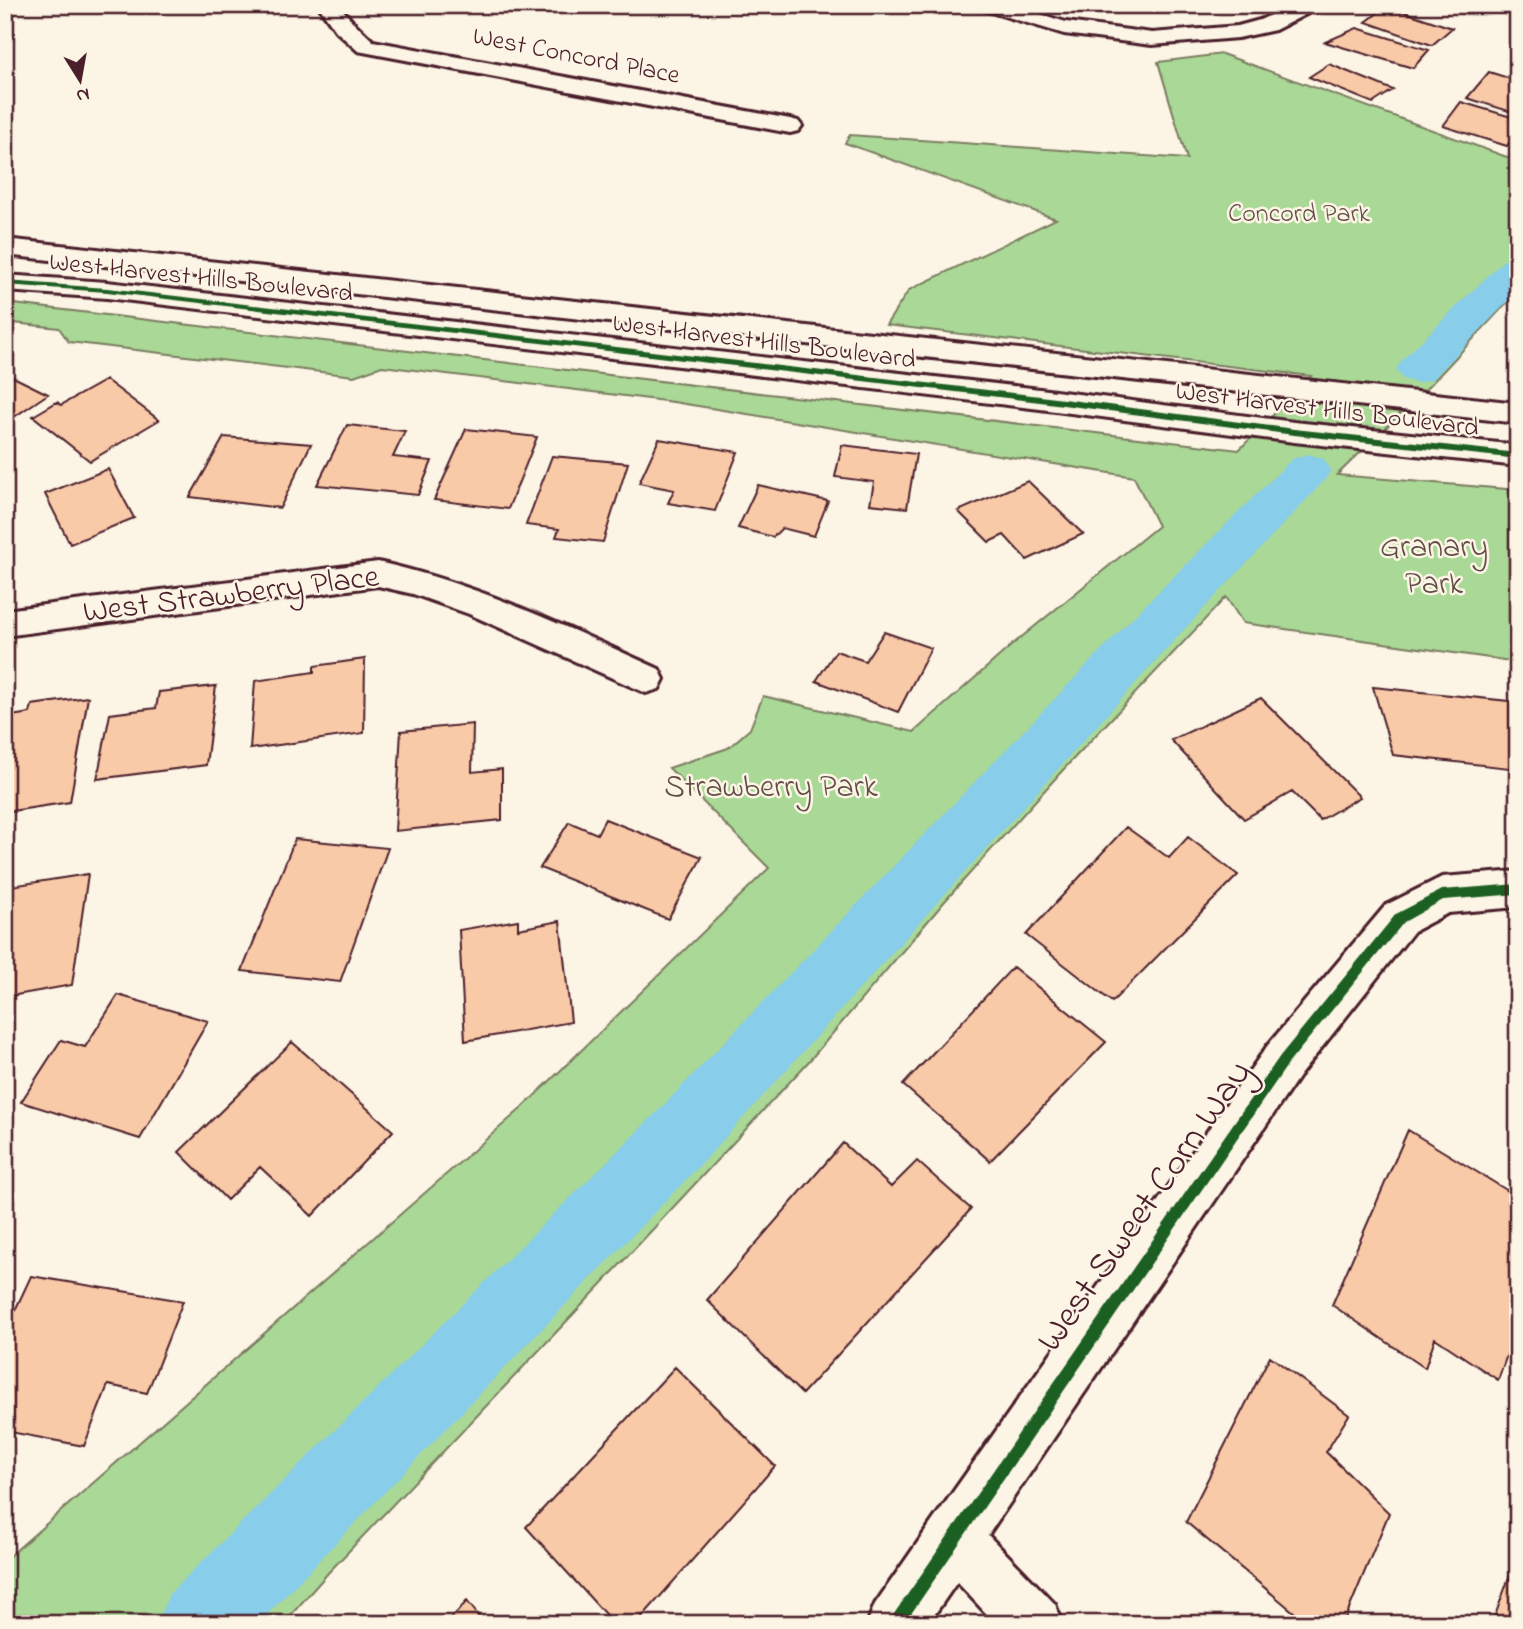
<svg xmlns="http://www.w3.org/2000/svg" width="1523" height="1629" viewBox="0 0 1523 1629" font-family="'Indie Flower',sans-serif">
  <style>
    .green { fill: #aad896; stroke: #7a7c60; stroke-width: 2 }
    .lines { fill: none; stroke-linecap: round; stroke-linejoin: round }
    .canal { fill: #88cdea; fill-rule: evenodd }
    .building { fill: #f9caa8; stroke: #4a1f2b; stroke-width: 2 }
    .minor-casing { stroke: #4a1f2b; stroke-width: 6 }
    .minor { fill: #fcf5e5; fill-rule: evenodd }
    .cycleway-casing { stroke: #fcf5e5; stroke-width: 5 }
    .cycleway { fill: #1b5e20; fill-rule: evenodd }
    .labels { text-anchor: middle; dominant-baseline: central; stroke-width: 5; stroke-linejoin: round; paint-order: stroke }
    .far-street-label { font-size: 26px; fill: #4a1f2b; stroke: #fcf5e5 }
    .far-park-label { font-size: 26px; fill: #624d46; stroke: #fcf5e5 }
    .park-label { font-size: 32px; fill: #624d46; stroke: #fcf5e5 }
    .street-label { font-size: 32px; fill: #4a1f2b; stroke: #fcf5e5 }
    .near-street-label { font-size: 38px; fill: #4a1f2b; stroke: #fcf5e5 }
  </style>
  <rect width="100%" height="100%" fill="#fcf5e5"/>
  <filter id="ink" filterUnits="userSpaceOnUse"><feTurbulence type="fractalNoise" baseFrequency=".0143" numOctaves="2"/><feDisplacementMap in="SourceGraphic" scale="14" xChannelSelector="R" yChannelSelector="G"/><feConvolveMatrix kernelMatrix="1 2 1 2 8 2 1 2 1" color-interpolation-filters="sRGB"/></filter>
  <g filter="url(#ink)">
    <!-- green -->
    <path class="green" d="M1222 54 1518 161V291L1430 385 1337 475 1518 490V662L1243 623 1226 597 1062 771 945 901 810 1060 601 1285 328 1573 283 1624H5V1560L522 1108 769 868 669 768 728 748 750 729 763 696 914 732 1013 644 1158 526 1134 477 673 402 382 366 354 376 69 342 59 328 5 322V303L1239 450 1311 376 886 325 909 290 1056 219 845 143 850 135 1187 159 1158 62Z"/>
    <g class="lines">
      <!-- canal -->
      <path class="canal" d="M1518 256V291L1433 379 1418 383 1403 379 1396 369 1403 359 1504 260Z
        M1308 454 1324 459 1331 470 1324 481 1179 635 705 1160 258 1624H157L169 1594 657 1112 1143 607 1292 459Z"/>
    </g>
    <!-- building -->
    <path class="building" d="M1438 5H1473L1463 13Z
      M1387 6 1452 28 1432 45 1366 22Z
      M1357 28 1429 50 1413 68 1325 42Z
      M1329 64 1393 90 1373 103 1309 77Z
      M1489 72 1518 81V114L1467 98Z
      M1461 102 1518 119V130L1507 146 1443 126Z
      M5 373 48 394 5 423Z
      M106 380 159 420 90 461 33 416 57 402 61 405Z
      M347 425 405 431 393 457 432 461 418 495 317 485Z
      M466 429 537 437 508 509 434 500Z
      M224 437 311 444 280 508 190 497Z
      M659 439 738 452 715 511 668 503 674 490 639 483Z
      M842 445 916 454 907 508 870 504 874 482 835 477Z
      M552 456 628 463 603 542 556 537 559 529 526 525Z
      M108 469 134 518 70 544 45 494Z
      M1028 481 1083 534 1027 560 1004 535 989 542 958 511Z
      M758 485 828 501 814 536 782 528 773 537 738 528Z
      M884 632 931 648 898 712 816 681 836 651 865 661Z
      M365 659 364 733 250 749 255 681 314 672V666Z
      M216 686 206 765 97 779 110 714 156 708 159 692Z
      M1373 687 1518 702V769L1393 755Z
      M88 697 70 802 5 812V717L30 713 32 705Z
      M1261 698 1360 797 1320 820 1292 792 1244 819 1171 740Z
      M473 724 472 772 502 769V820L395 831 401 731Z
      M605 819 702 857 668 919 540 868 569 822 597 834Z
      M1126 827 1169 858 1188 837 1238 875 1112 1002 1026 935Z
      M295 839 388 848 340 982 242 971Z
      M88 874 72 985 5 997V887Z
      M518 920V929L560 921 571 1022 465 1041 459 930Z
      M1013 967 1106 1042 990 1161 903 1085Z
      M118 995 208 1021 140 1139 21 1102 61 1040 85 1047Z
      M292 1042 393 1131 312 1216 260 1167 227 1200 179 1152Z
      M1408 1130 1518 1197V1324L1498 1380 1435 1338 1425 1368 1332 1305Z
      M843 1143 891 1187 917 1161 971 1209 802 1394 707 1300Z
      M31 1276 183 1301 147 1393 108 1385 84 1446 5 1431V1332Z
      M1270 1356 1349 1415 1326 1452 1389 1513 1343 1624H1308L1186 1522Z
      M675 1367 775 1466 636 1624H614L526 1527Z
      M1518 1553V1624H1492Z
      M467 1601 485 1624H446Z"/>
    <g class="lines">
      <defs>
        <path id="minor" d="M318 5H339L352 21 373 41 790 119 798 121 802 126 798 131 790 133 358 51 336 31Z
          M978 5H1011L1066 22 1152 33 1238 26 1260 20 1292 5H1319L1316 9 1275 30 1238 38 1152 45 1064 34 981 9Z
          M5 239 1518 403V423L5 255Z
          M5 275 107 282 1040 389 1294 422 1518 445V466L1294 442 1040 409 107 298 5 291Z
          M378 562C477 584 567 627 659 669L664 679 659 689 646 693 469 614 413 594 378 586 5 636V610Z
          M1518 871V907L1448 913 1414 931 1300 1075 988 1535 1055 1604 1063 1624H996L957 1582 928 1624H867L875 1604 934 1519 1268 1045 1386 905 1442 877Z"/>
      </defs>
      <!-- minor casing -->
      <use href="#minor" class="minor-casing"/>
      <!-- minor -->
      <use href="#minor" class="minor"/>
      <defs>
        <path id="cycleway" d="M5 281 107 288 1040 396 1294 429 1518 453V459L1294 435 1040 402 107 292 5 285Z
          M1518 884V894L1443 900 1404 922 1288 1064 904 1624H887L1280 1056 1396 914 1442 890Z"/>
      </defs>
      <!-- cycleway casing -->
      <use href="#cycleway" class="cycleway-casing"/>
      <!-- cycleway -->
      <use href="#cycleway" class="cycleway"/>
    </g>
  </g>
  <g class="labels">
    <!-- far-street labels -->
    <g class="far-street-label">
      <text transform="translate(576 57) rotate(11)">West Concord Place</text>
      <text transform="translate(201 279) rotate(6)">West Harvest Hills Boulevard</text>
      <text transform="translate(764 343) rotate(7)">West Harvest Hills Boulevard</text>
      <text transform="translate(1327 411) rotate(7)">West Harvest Hills Boulevard</text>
    </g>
    <!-- far-park labels -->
    <g class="far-park-label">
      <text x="1299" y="215">Concord Park</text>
    </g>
    <!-- park labels -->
    <g class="park-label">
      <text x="1434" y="548">Granary<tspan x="1434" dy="37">Park</tspan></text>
      <text x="771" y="788">Strawberry Park</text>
    </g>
    <!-- street labels -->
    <g class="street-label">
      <text transform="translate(231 596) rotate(-7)">West Strawberry Place</text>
    </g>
    <!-- near-street labels -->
    <g class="near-street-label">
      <text transform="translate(1146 1207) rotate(-55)">West Sweet Corn Way</text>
    </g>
  </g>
  <!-- margin -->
  <rect width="1523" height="1629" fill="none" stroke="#fcf5e5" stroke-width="28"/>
  <rect x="14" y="14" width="1495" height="1601" fill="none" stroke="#4a1f2b" stroke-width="2.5" filter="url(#ink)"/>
  <!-- north arrow -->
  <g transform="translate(80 80) rotate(169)" stroke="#fcf5e5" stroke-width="5" paint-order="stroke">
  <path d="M0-5L12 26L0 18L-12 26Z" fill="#4a1f2b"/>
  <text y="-10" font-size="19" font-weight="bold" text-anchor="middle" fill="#4a1f2b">N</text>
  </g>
</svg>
